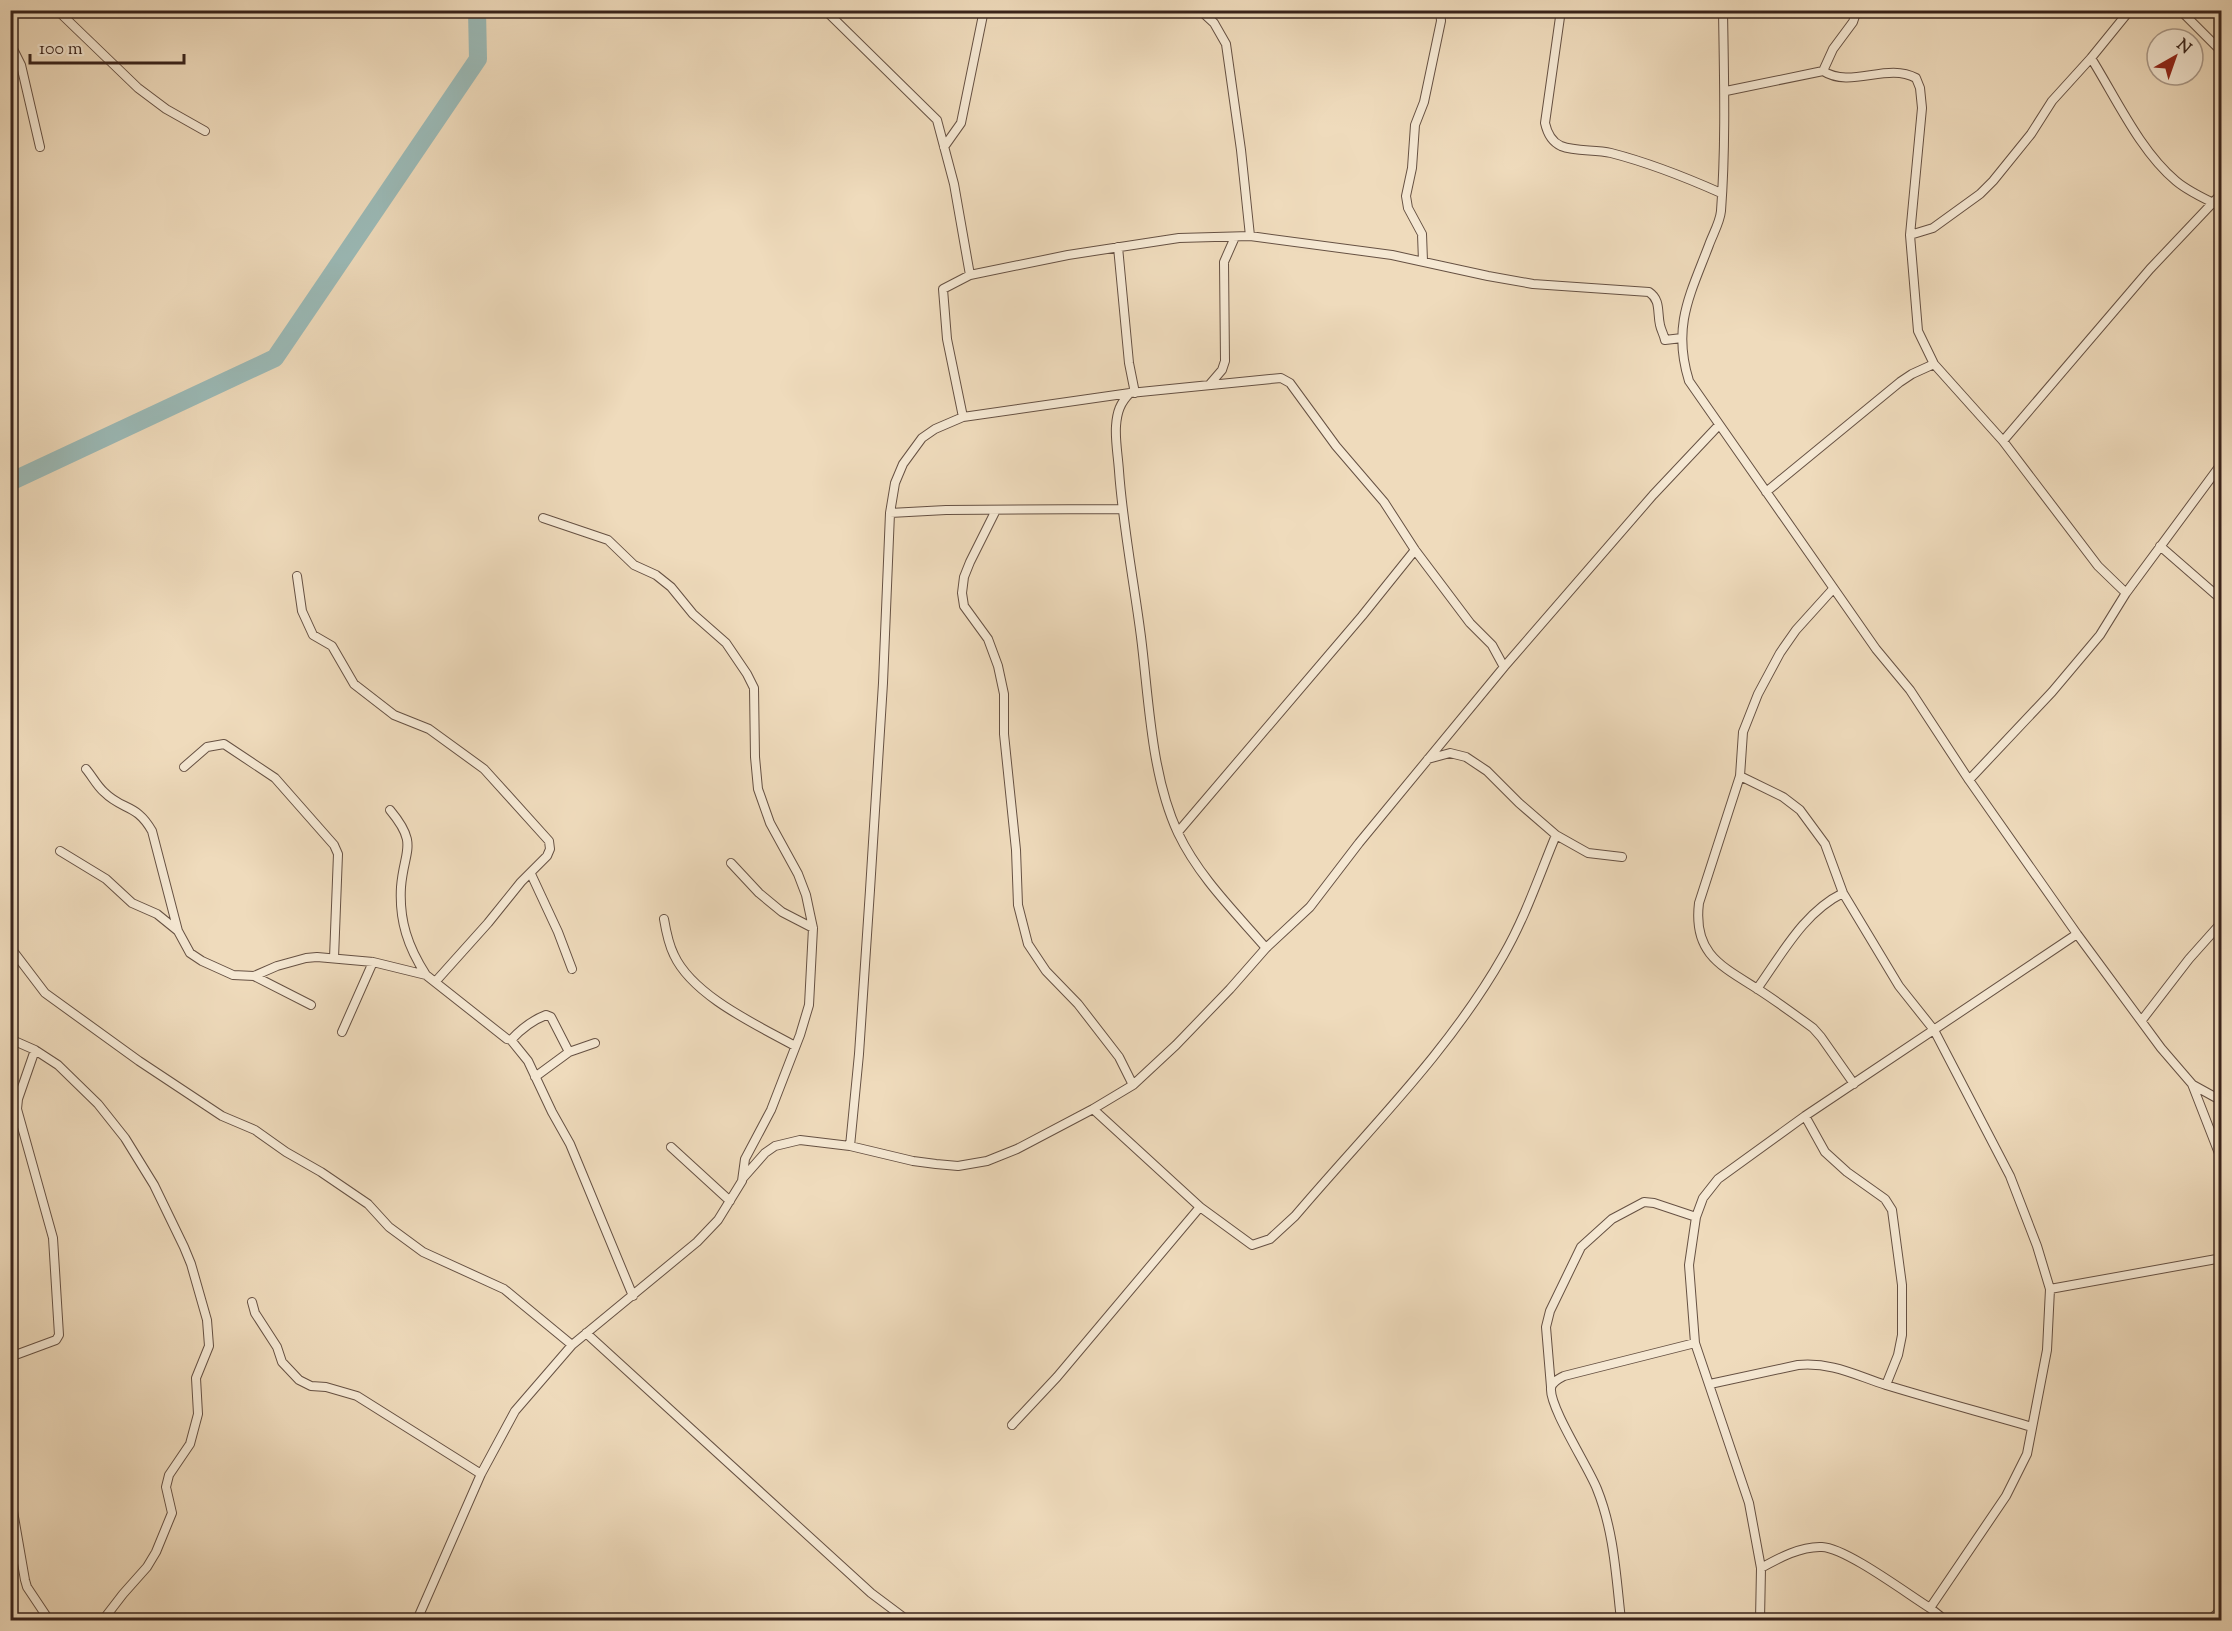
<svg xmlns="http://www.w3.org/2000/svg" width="2232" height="1631" viewBox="0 0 2232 1631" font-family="'Sorts Mill Goudy',serif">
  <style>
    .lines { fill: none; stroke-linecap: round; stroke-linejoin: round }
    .river { stroke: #9bbab7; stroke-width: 18 }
    .minor-casing { stroke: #665143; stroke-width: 10 }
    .minor { stroke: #f5e8d3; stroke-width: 8 }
  </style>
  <rect width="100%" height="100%" fill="#efdbbc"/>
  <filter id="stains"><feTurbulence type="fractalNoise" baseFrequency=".00333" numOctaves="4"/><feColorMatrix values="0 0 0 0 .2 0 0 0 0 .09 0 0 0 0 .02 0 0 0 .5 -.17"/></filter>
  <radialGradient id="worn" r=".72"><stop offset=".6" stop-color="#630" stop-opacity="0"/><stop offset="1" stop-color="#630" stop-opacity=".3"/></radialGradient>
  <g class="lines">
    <!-- river -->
    <path class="river" d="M10 482 275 358 478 59 477 10"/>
    <defs>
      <path id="minor" d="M57 10 138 88 166 109 205 131
        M825 10 937 120 954 184 970 275
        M1200 10 1214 23 1226 44 1241 150 1250 236
        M1561 10 1545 123C1547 132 1552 142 1561 146 1576 152 1595 149 1611 153 1650 163 1685 177 1721 193
        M1723 10C1724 77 1726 144 1721 211 1720 222 1713 234 1709 245 1690 295 1672 326 1689 381L1876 649 1910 690 1969 780 2077 934 2161 1048 2192 1084 2222 1161
        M2180 10 2222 52
        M10 43 21 65 40 147
        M2091 58C2116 98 2140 151 2176 181 2189 192 2207 200 2222 207
        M1823 71C1851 89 1887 62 1916 78L1920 88 1922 108 1910 235 1918 331 1934 364 2003 441 2098 566 2126 593
        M1726 91 1823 71 1833 49 1853 22 1857 10
        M944 147 961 123 984 10
        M1910 235 1933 228 1980 194 1993 181 2031 134 2052 101 2091 58 2130 10
        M1118 247 1129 363 1135 393
        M1423 261 1422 234 1408 208 1406 196 1412 168 1415 125 1424 102 1441 21 1440 10
        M1210 384 1222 370 1225 361 1224 262 1235 237
        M1130 393C1120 403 1117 412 1116 426 1115 440 1118 456 1119 471 1123 527 1134 582 1141 637 1149 700 1151 775 1178 833 1199 877 1235 912 1266 948
        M963 417 947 339 943 289 970 275 1068 255 1179 238 1250 236 1392 255 1488 276 1533 284 1649 292C1661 300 1657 312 1660 325 1661 330 1664 335 1665 340L1682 338
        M2003 441 2150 269 2222 193
        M1766 492 1900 382 1912 374 1934 364
        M996 510 970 562 964 577 962 593 964 606 988 639 998 666 1004 694V734L1016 850 1018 905 1028 944 1046 971 1078 1004 1119 1057 1133 1085
        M890 513 946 510 1122 509
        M2160 546 2222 600
        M297 576 302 611 313 635 332 646 354 684 394 715 429 729 484 769 549 841 550 849 547 856 521 882 488 923 436 981
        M1833 589 1796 630 1780 653 1758 694 1743 732 1740 776 1699 903C1693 952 1719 965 1756 988 1775 1000 1794 1014 1813 1028L1821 1037 1854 1084
        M1428 759 1450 753 1466 757 1487 771 1519 803 1556 835 1588 853 1622 857
        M184 767 207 747 224 744 275 778 334 845 338 854 334 958
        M86 769C92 776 97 786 104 792 123 811 136 803 152 831L178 931 190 953 202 961 233 975 254 976 277 966 306 958 317 957 373 962 426 975 507 1039 511 1040 528 1061 552 1112 570 1144 633 1296
        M1740 776 1783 797 1800 810 1825 844 1843 893 1899 986 1934 1030 2010 1176 2037 1246 2050 1289 2047 1350 2027 1454 2006 1496 1930 1608 1945 1620
        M1969 780 2052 692 2100 635 2126 593 2222 463
        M390 810C419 845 404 849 401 887 399 921 408 947 426 975
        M1178 832 1362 616 1415 550
        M60 851 106 879 132 903 157 914 178 931
        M731 863 759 893 782 912 813 928
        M531 874 558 932 572 969
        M664 919C666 931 668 943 674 955 693 996 757 1025 795 1046
        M10 947 45 993 139 1061 222 1116 255 1130 286 1152 321 1172 368 1204 389 1227 423 1252 504 1289 572 1345
        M254 976 311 1005
        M1757 989C1782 954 1804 912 1843 893
        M2142 1020 2189 959 2222 922
        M342 1032 373 962
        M10 1039 35 1050 58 1065 98 1104 125 1138 154 1185 184 1247 191 1264 207 1320 209 1346 196 1378 198 1414 190 1444 169 1475 166 1487 172 1513 156 1552 147 1567 123 1594 103 1620
        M511 1040C521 1029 533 1020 546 1015L551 1017 569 1052
        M535 1077 569 1052 595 1043
        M2193 1085 2222 1101
        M1805 1116 1825 1152 1847 1172 1885 1199 1892 1210 1902 1285V1335L1898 1355 1886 1385
        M850 1146 859 1054 870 890 883 683 890 513 895 483 903 464 922 438 935 429 963 417 1130 393 1281 378 1290 383 1336 446 1384 502 1415 550 1470 623 1492 645 1504 667
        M671 1147 730 1201
        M743 1178 765 1153 775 1146 800 1140 850 1146 913 1161 936 1164 958 1166 987 1161 1017 1149 1093 1109 1133 1085 1176 1045 1230 989 1266 948 1310 907 1359 843 1504 667 1653 495 1719 425
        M1200 1207 1252 1245 1270 1239 1295 1216C1366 1132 1448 1053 1503 956 1525 918 1539 876 1556 835
        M2050 1289 2222 1258
        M252 1302 255 1313 277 1347 282 1362 299 1380 311 1386 326 1387 357 1396 481 1474
        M586 1333 871 1593 907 1620
        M10 1357 56 1340 59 1335 53 1238 17 1109 18 1099 35 1050
        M1710 1384 1798 1365C1832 1362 1855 1375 1886 1385 1935 1400 1984 1413 2032 1427
        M1551 1387 1546 1327 1550 1311 1581 1247 1612 1219 1644 1202 1654 1203 1696 1217
        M1012 1425 1057 1377 1200 1207 1093 1109
        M2222 1468 2219 1497 2222 1530
        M10 1494 25 1580 27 1587 49 1620
        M1761 1568C1779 1558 1801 1546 1822 1547 1846 1548 1906 1593 1930 1608
        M417 1620 481 1474 515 1411 572 1345 697 1242 718 1220 742 1181 745 1159 771 1110 800 1035 809 1005 813 928 810 914 806 895 798 874 770 823 758 789 755 757 754 688 747 674 726 643 693 614 671 587 656 575 634 565 608 540 543 518
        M1621 1620C1616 1576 1614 1531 1597 1489 1589 1468 1549 1407 1551 1388 1552 1382 1558 1379 1564 1376L1695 1343
        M1760 1620 1761 1568 1749 1503 1695 1343 1689 1265 1696 1217 1703 1198 1718 1179 1805 1116 2077 934
        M2210 1620 2222 1609"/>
    </defs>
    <!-- minor casing -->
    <use href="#minor" class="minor-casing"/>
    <!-- minor -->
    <use href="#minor" class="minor"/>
  </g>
  <!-- margin -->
  <rect width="2232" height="1631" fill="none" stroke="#efdbbc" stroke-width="36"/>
  <rect x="12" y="12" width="2208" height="1607" fill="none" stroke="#39231b" stroke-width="3"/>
  <rect x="18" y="18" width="2196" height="1595" fill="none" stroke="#39231b" stroke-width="1.5"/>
  <!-- north arrow -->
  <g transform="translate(2175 57) rotate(40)"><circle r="28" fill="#f5e8d3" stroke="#aa9989" stroke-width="1.5"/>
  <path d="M0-4.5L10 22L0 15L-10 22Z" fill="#8f2418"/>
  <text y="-9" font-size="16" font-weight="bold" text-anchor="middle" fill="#39231b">N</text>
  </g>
  <!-- scale -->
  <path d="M30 54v9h154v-9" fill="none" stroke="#39231b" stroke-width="3"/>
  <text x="39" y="54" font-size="18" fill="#39231b" stroke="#f5e8d3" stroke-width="4.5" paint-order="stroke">100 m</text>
  <rect width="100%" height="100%" filter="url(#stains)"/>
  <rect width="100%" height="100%" fill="url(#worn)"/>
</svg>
